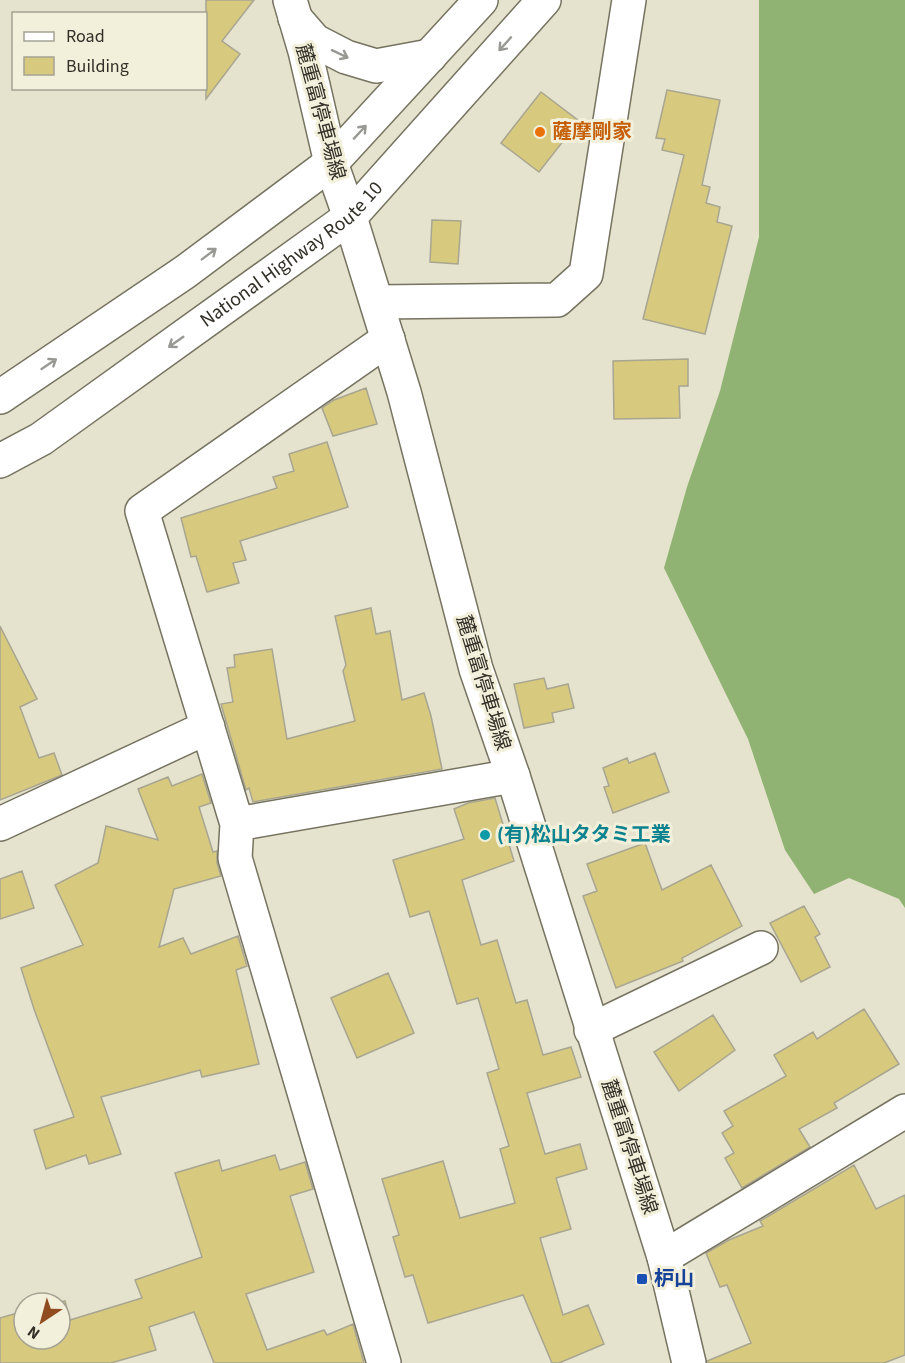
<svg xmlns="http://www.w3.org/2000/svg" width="905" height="1363" viewBox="0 0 905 1363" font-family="'Source Sans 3','Noto Sans JP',sans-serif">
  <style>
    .forest { fill: #90b373 }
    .building { fill: #d7ca7f; stroke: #a8a591; stroke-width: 1.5 }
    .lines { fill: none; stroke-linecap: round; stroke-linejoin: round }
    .minor-casing { stroke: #767360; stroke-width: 36 }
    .primary-casing { stroke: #767360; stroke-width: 36 }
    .trunk-casing { stroke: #767360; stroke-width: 36 }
    .minor { stroke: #fff; stroke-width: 33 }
    .primary { stroke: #fff; stroke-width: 33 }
    .trunk { stroke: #fff; stroke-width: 33 }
    .oneway { stroke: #989894 }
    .food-dot { fill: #e8710a; stroke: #f2efda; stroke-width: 2 }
    .culture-dot { fill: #0f9aa8; stroke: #f2efda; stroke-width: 2 }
    .transit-dot { fill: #1a4fb4; stroke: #f2efda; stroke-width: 2 }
    .labels { text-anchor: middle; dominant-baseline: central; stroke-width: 6; stroke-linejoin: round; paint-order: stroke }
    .street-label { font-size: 20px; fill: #323028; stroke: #f2efda }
    .food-label { font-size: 20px; font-weight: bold; fill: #c56008; stroke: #f2efda; text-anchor: start }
    .culture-label { font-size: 20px; font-weight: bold; fill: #0d838f; stroke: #f2efda; text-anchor: start }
    .transit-label { font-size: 20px; font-weight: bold; fill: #164399; stroke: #f2efda; text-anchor: start }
  </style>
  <rect width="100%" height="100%" fill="#e5e2cd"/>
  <!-- forest -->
  <path class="forest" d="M759 0H905V908L899 899 849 878 814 894 785 850 748 739 664 568 687 487 720 391 759 237Z"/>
  <!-- building -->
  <path class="building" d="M206 0H254L222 41 240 54 206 99Z
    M667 90 720 100 702 185 710 187 706 203 720 207 717 222 732 226 705 334 643 319 684 155 662 150 665 139 656 138Z
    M541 92 579 121 539 172 501 143Z
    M432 220 461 221 458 264 430 262Z
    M688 359V386H679L680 418 614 419 613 361Z
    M366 388 377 424 333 436 322 408 334 400Z
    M327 442 348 507 240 541 246 560 233 563 239 583 207 592 196 556 191 557 181 518 277 488 273 477 294 471 289 454Z
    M371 608 376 634 390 631 402 700 424 693 431 716 442 769 253 802 249 788 246 790 221 704 233 702 227 668 235 667 234 655 272 649 287 739 355 721 343 671 346 665 335 616Z
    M0 626 37 699 20 707 39 758 54 753 62 775 0 800Z
    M544 678 547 689 568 684 574 708 552 713 554 722 524 728 514 684Z
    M655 753 669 792 613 813 604 787 609 786 603 768 627 758 629 763Z
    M202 774 211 803 199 807 213 852 217 851V863L221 876 174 889 159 947 183 938 191 954 238 936 247 966 236 970 259 1064 202 1077 200 1070 101 1097 121 1154 89 1164 86 1155 46 1169 34 1130 74 1117 34 1009 21 968 83 945 55 885 98 863 106 826 158 840 138 789 168 777 172 786Z
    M495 798 514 861 462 880 481 945 497 940 516 1003 527 1000 543 1055 571 1047 581 1077 527 1093 545 1154 580 1144 587 1169 556 1178 571 1229 540 1238 563 1315 588 1305 604 1344 559 1363H552L523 1295 428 1323 413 1275 405 1277 393 1237 399 1235 382 1179 443 1161 460 1218 515 1203 500 1149 509 1146 487 1073 499 1069 478 998 457 1004 429 911 410 917 393 860 464 839 454 809 468 803Z
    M645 843 662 890 711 865 742 926 682 958 683 961 616 988 583 896 597 891 587 864Z
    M22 871 34 908 0 919V879Z
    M804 906 820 934 815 937 830 967 801 982 770 923Z
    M388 973 414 1033 357 1058 331 998Z
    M864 1009 899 1064 834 1103 837 1108 799 1129 810 1147 742 1188 725 1158 734 1153 722 1133 733 1126 724 1111 786 1076 774 1055 813 1032 817 1039Z
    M713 1015 735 1050 679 1091 654 1052Z
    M275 1155 280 1170 305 1162 313 1189 290 1196 314 1272 246 1294 267 1350 324 1330 327 1335 353 1324 364 1363H214L194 1312 149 1327 156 1350 111 1363H0V1318L24 1311V1339H60V1303H56L65 1301 70 1320 142 1298 135 1280 202 1257 175 1173 219 1160 222 1171Z
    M854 1165 876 1209 905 1195V1355L884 1363H707V1361L751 1343 727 1285 720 1287 706 1253 729 1240 763 1226 760 1221Z"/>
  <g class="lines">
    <defs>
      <path id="minor" d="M377 302 557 300 586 274 629 0
        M0 824 208 727
        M237 824 513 776
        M591 1030 761 948
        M664 1257 905 1111
        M384 1363 235 858 237 824 142 511 388 339"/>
      <path id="primary" d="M290 0 305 51 331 163 350 217 404 392 476 669 513 776 664 1257 689 1363"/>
      <g id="trunk">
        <path d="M295 18 315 41 346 57 376 66 430 56"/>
        <path d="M0 397 185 272 331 163 481 0"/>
        <path id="s1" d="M0 461 41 439 350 217 544 0"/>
      </g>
    </defs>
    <!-- minor casing -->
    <use href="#minor" class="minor-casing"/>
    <!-- primary casing -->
    <use href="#primary" class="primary-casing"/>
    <!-- trunk casing -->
    <use href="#trunk" class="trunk-casing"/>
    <!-- minor -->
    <use href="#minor" class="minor"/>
    <!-- primary -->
    <use href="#primary" class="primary"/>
    <!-- trunk -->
    <use href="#trunk" class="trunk"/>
  </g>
  <!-- one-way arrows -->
  <defs><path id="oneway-shaft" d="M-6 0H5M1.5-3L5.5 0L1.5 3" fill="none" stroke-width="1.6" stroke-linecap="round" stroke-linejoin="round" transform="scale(1.5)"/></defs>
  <g class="oneway">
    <use href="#oneway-shaft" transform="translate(505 44) rotate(132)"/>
    <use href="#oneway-shaft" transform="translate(340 54) rotate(25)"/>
    <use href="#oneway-shaft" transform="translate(360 132) rotate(-47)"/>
    <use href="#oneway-shaft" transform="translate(209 254) rotate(-37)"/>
    <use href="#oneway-shaft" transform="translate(176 342) rotate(145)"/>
    <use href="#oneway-shaft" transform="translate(49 364) rotate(-34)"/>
  </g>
  <!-- markers -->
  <circle class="food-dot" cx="540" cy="132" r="6"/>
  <circle class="culture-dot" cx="485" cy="835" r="6"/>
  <rect class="transit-dot" x="636" y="1273" width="12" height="12" rx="3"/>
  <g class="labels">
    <!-- street labels -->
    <g class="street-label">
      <text transform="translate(320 112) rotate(75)">麓重富停車場線</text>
      <text stroke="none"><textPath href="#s1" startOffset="358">National Highway Route 10</textPath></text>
      <text transform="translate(483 683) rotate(73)">麓重富停車場線</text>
      <text transform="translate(629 1147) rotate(72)">麓重富停車場線</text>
    </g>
    <!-- food labels -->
    <g class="food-label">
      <text x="552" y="132">薩摩剛家</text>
    </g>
    <!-- culture labels -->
    <g class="culture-label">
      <text x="497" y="835">(有)松山タタミ工業</text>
    </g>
    <!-- transit labels -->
    <g class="transit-label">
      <text x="654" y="1279">枦山</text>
    </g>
  </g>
  <!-- legend -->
  <rect x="12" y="12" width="195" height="78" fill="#f2efda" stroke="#a5a393" stroke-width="1.5"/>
  <rect x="24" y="32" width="30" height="9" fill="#ffffff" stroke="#a5a393" stroke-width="1.5"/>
  <text x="66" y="42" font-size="18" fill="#323028">Road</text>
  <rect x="24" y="57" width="30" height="18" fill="#d7ca7f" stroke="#a5a393" stroke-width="1.5"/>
  <text x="66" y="72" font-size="18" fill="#323028">Building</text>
  <!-- north arrow -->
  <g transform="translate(42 1321) rotate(216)"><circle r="28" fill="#f2efda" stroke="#a5a393" stroke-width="1.5"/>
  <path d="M0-4.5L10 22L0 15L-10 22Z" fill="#904c1f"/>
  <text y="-9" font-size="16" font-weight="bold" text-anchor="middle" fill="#323028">N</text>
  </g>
</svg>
